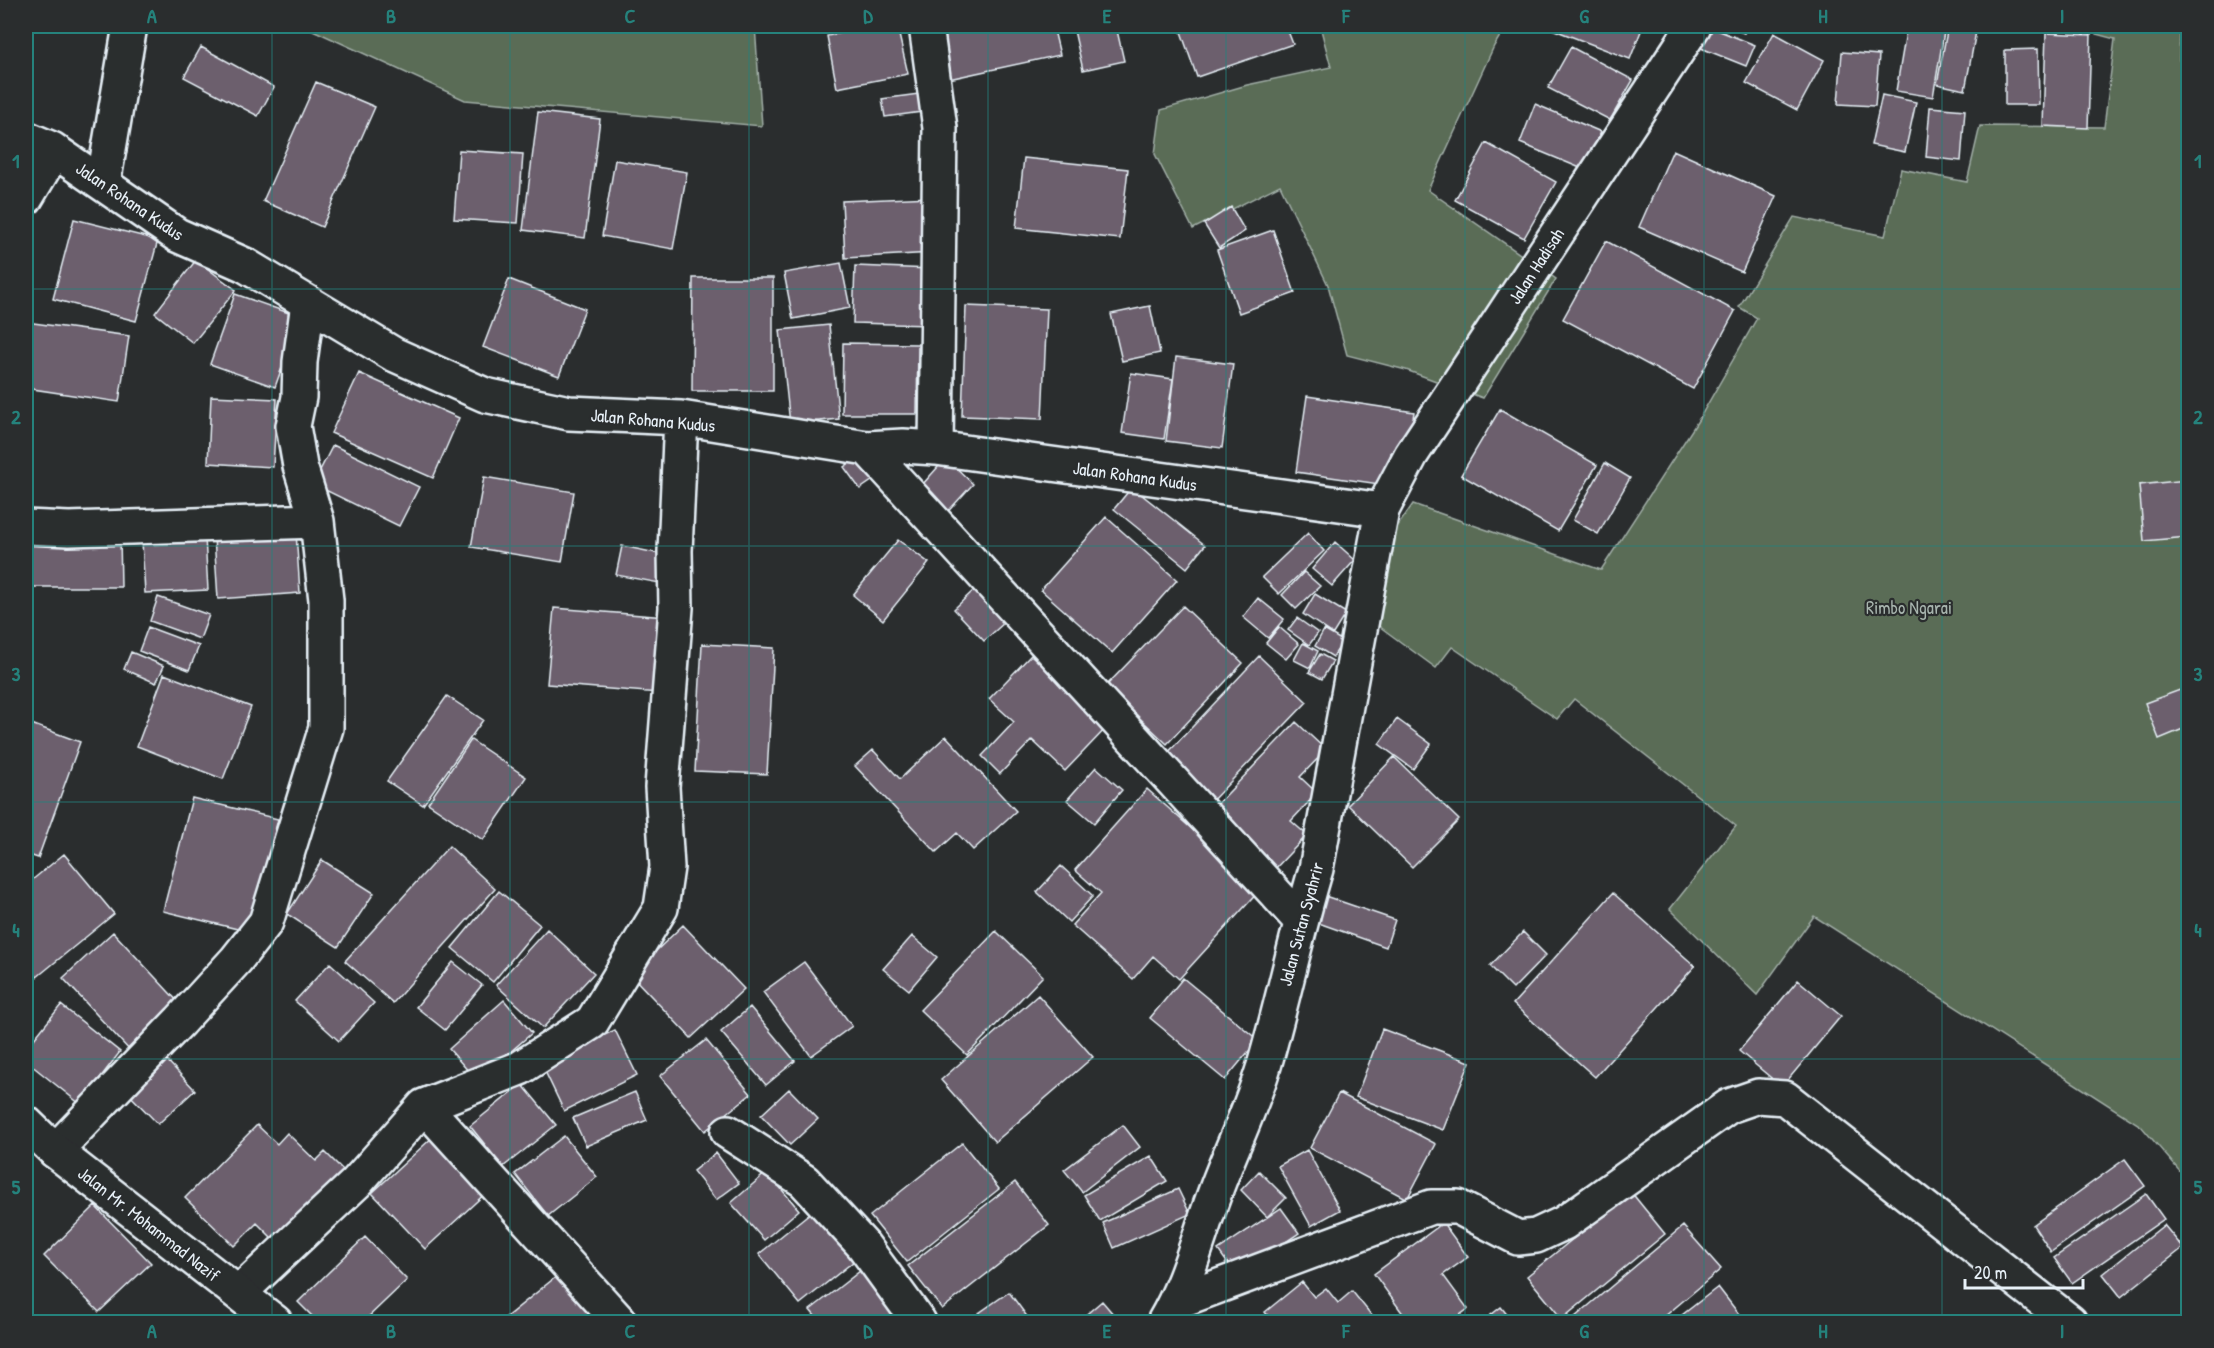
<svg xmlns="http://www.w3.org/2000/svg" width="2214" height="1348" viewBox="0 0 2214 1348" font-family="'Patrick Hand',sans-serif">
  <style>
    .green { fill: #5a6c56; stroke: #a1aea7; stroke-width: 1.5 }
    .building { fill: #6c5f6d; stroke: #e8f1f8; stroke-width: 1.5 }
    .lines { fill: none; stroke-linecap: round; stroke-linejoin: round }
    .minor-casing { stroke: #e8f1f8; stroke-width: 38 }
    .tertiary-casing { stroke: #e8f1f8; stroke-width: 38 }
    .minor { stroke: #2a2d2e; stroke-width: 33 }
    .tertiary { stroke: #2a2d2e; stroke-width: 33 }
    .grid { fill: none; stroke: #25827c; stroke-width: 1.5; stroke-opacity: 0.55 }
    .labels { text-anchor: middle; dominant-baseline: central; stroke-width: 4.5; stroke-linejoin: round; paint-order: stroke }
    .street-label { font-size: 18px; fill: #e8f1f8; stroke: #2a2d2e }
    .park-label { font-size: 18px; fill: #a8b5af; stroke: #2a2d2e }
    .neatline { fill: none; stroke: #25827c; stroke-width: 2 }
    .grid-label { font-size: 20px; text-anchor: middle; font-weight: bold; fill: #25827c }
  </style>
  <rect width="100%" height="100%" fill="#2a2d2e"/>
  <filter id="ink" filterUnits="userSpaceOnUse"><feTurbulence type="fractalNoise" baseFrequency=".0167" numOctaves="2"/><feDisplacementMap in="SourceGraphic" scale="12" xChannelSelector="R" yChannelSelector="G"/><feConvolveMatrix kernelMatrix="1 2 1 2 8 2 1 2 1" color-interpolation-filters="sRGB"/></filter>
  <g filter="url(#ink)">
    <!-- green -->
    <path class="green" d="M304 26H755L762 126 465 100Z
      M1320 26H1506L1494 46 1428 190 1556 279 1483 398 1406 370 1347 355 1328 285 1280 185 1193 229 1155 154 1161 110 1247 85 1331 67Z
      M2097 26H2180L2179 60H2188V1181L2141 1126 1814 916 1757 995 1670 909 1736 826 1574 699 1557 719 1452 647 1436 668 1372 621 1385 549 1397 527 1413 504 1601 570 1699 419 1757 318 1739 307 1794 217 1885 236 1901 169 1967 182 1980 126 2104 127 2115 39 2096 34Z"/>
    <!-- building -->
    <path class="building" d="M877 26H897L908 74 837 88 827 36Z
      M932 26H1053L1060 55 944 80Z
      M1073 26H1116L1124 61 1083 70Z
      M1179 26H1286L1293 44 1197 77Z
      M1544 26H1643L1630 59Z
      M1707 26 1755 45 1746 66 1696 46Z
      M1725 26H1747L1744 33Z
      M1907 26H1945L1933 97 1896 91Z
      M1948 26H1977L1965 90 1937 84Z
      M1774 33 1824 60 1797 110 1746 83Z
      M2046 33 2091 35 2088 128 2043 126Z
      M201 47 274 87 258 116 184 77Z
      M1571 47 1633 80 1610 120 1548 88Z
      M2038 49 2039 105H2005V50Z
      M1842 52 1879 55 1875 106 1838 104Z
      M316 82 375 107 322 227 263 201Z
      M926 93 929 111 885 117 882 99Z
      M1882 95 1916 102 1905 152 1871 145Z
      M1535 104 1601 132 1585 170 1520 143Z
      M1930 107 1965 110 1961 161 1926 157Z
      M538 112 600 119 585 238 523 230Z
      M1486 143 1556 182 1524 238 1455 200Z
      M459 150 523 154 518 223 454 219Z
      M1673 150 1776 196 1742 272 1639 227Z
      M1024 158 1128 169 1120 239 1016 228Z
      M615 160 687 172 673 249 602 236Z
      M931 197 933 253 845 258 842 201Z
      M1231 207 1245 231 1219 248 1204 224Z
      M74 219 158 240 136 321 53 299Z
      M1273 230 1295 293 1239 313 1217 250Z
      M1606 241 1735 311 1693 389 1563 319Z
      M196 260 236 290 193 343 155 313Z
      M841 263 850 308 793 319 784 273Z
      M855 266 932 269 930 325 853 323Z
      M693 278H773V391H692Z
      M509 279 585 309 559 376 483 347Z
      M235 294 300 317 275 387 210 364Z
      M966 306 1047 309 1042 419 962 416Z
      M1150 306 1160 353 1122 361 1111 314Z
      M26 322 129 336 119 402 26 388Z
      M829 325 839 419 790 424 780 330Z
      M843 343 918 344 917 414H842Z
      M1176 357 1233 364 1222 448 1166 441Z
      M359 373 459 418 433 478 331 433Z
      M1131 373 1173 379 1164 439 1122 433Z
      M211 396 277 399 273 467 208 463Z
      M1307 396 1414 412 1407 454 1391 452 1386 485 1296 472Z
      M1500 409 1597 465 1558 531 1461 475Z
      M333 445 419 487 399 526 313 484Z
      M860 456 876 478 860 489 844 467Z
      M946 458 973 484 942 518 914 494Z
      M1605 463 1630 478 1598 534 1573 520Z
      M484 477 574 492 562 562 471 547Z
      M2187 480 2188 537 2144 541 2139 485Z
      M1132 487 1205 545 1187 568 1114 509Z
      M1106 517 1177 580 1112 653 1041 590Z
      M296 532 300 593 218 599 214 537Z
      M1308 533 1324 551 1279 594 1262 577Z
      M120 536 121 587H26V537Z
      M205 537 208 590 145 593 142 541Z
      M898 540 929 563 883 620 853 595Z
      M1335 542 1355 560 1332 586 1312 569Z
      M622 546 671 556 665 584 616 575Z
      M1304 572 1320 586 1296 609 1282 595Z
      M974 590 1005 622 984 641 954 609Z
      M1315 594 1346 613 1333 634 1303 614Z
      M158 597 209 615 200 639 150 621Z
      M1258 598 1284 619 1268 638 1243 617Z
      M1183 606 1243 663 1167 744 1106 686Z
      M554 608 666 617 659 693 547 684Z
      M1297 618 1318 633 1309 645 1288 630Z
      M148 627 199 646 189 670 139 651Z
      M1279 627 1299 644 1286 659 1266 643Z
      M1324 630 1343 641 1333 657 1315 646Z
      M1303 643 1318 651 1310 668 1294 660Z
      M702 644 774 648 767 774 695 771Z
      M131 652 164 666 156 683 124 669Z
      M1320 654 1333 661 1322 679 1309 672Z
      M1031 655 1107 727 1065 771 1032 740 1000 774 982 756 1014 722 989 699Z
      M1259 656 1307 702 1209 804 1162 759Z
      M164 674 251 707 223 779 137 746Z
      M2188 687V727L2159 739 2145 703Z
      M447 696 483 720 423 805 387 781Z
      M1397 719 1431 744 1413 769 1379 744Z
      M26 722 80 742 38 858 26 854Z
      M1296 722 1326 750 1300 777 1317 793 1291 821 1307 835 1272 872 1209 813Z
      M946 736 1016 811 973 850 957 833 936 852 855 766 873 750 900 779Z
      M471 740 526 777 483 840 428 803Z
      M1394 757 1459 820 1412 867 1348 805Z
      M1096 767 1122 790 1094 823 1067 800Z
      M1147 789 1260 890 1179 979 1153 956 1133 979 1072 925 1101 893 1075 870Z
      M192 798 278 819 250 932 163 911Z
      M449 846 495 889 393 1003 345 961Z
      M64 854 114 914 37 977 26 963V885Z
      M322 860 374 893 338 947 287 914Z
      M1061 866 1093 896 1069 922 1037 892Z
      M499 891 540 925 493 982 452 948Z
      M1613 893 1695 966 1595 1077 1513 1004Z
      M1322 895 1395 920 1386 947 1313 921Z
      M683 925 744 989 691 1038 631 975Z
      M547 929 594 973 543 1028 496 985Z
      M996 931 1043 976 967 1055 920 1010Z
      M113 932 181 1005 131 1052 63 978Z
      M1523 932 1546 955 1513 989 1490 966Z
      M912 936 937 957 909 990 883 969Z
      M453 962 482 985 445 1030 416 1007Z
      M804 962 852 1026 811 1056 763 992Z
      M330 963 374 1003 339 1041 295 1001Z
      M1183 978 1258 1040 1225 1080 1150 1018Z
      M1798 980 1841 1016 1782 1087 1739 1051Z
      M1038 995 1093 1057 995 1142 941 1080Z
      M504 1000 532 1033 477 1081 449 1049Z
      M61 1005 120 1052 80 1104 26 1061V1049Z
      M750 1007 795 1061 766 1085 721 1032Z
      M1382 1029 1470 1062 1443 1130 1356 1097Z
      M615 1030 637 1075 564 1111 542 1065Z
      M706 1040 751 1094 705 1131 660 1076Z
      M160 1053 195 1090 158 1124 123 1088Z
      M522 1084 556 1125 503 1167 470 1126Z
      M789 1089 818 1119 790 1145 761 1115Z
      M635 1092 647 1120 586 1146 573 1118Z
      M1339 1093 1436 1144 1407 1199 1310 1148Z
      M257 1125 277 1144 287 1133 316 1161 325 1152 350 1177 276 1242 257 1223 234 1246 185 1198Z
      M1123 1125 1140 1147 1082 1192 1064 1170Z
      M435 1135 488 1191 425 1249 372 1193Z
      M564 1136 597 1177 548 1216 515 1174Z
      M962 1143 999 1189 907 1262 870 1216Z
      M1307 1150 1340 1210 1311 1226 1278 1166Z
      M716 1153 739 1183 716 1200 693 1171Z
      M1151 1156 1167 1181 1100 1221 1084 1195Z
      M2125 1159 2145 1186 2051 1252 2033 1225Z
      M1259 1171 1286 1198 1267 1217 1241 1190Z
      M767 1172 799 1210 764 1240 731 1203Z
      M1015 1182 1049 1225 942 1309 908 1266Z
      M1178 1189 1190 1214 1114 1248 1103 1223Z
      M1631 1192 1665 1234 1562 1319 1527 1276Z
      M2146 1194 2164 1219 2072 1283 2054 1258Z
      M821 1204 863 1254 800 1304 759 1254Z
      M95 1206 151 1263 99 1312 44 1256Z
      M1281 1208 1299 1233 1236 1275 1218 1250Z
      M1443 1223 1468 1257 1443 1275 1468 1309 1450 1322H1409L1374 1274Z
      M2164 1225 2183 1248 2121 1297 2103 1274Z
      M1683 1226 1721 1269 1658 1322H1579L1575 1317Z
      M365 1237 407 1280 363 1322H318L298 1302Z
      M869 1264 915 1322H820L810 1310Z
      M557 1276 595 1322H500Z
      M1302 1282 1314 1297 1326 1288 1338 1303 1352 1291 1377 1322H1273L1265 1312Z
      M1718 1287 1745 1322H1673Z
      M1009 1292 1031 1322H986L979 1313Z
      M1102 1301 1120 1322H1083L1081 1319Z
      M1501 1307 1513 1322H1482Z"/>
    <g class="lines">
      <defs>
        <path id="minor" d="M926 26 940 128 936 448
          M26 138 52 149 177 235 245 265 393 354 485 395 569 413 681 418 867 448 903 446 936 448 1382 510
          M103 184 130 26
          M26 198 50 158 52 149
          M867 448 1300 920
          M26 527 69 529 317 521
          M424 1106 620 1322
          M728 1132 804 1181 863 1245 919 1322
          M55 1151 180 1021 236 960 266 922 326 728V600L317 521 300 466 293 426 299 397 300 362 308 303
          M239 1293 356 1183 424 1106 520 1068 592 1022 661 908 667 867 662 787 676 608 675 551 681 418
          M1176 1302 1431 1207H1458L1518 1238 1536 1236 1564 1223 1729 1106 1758 1096 1785 1098 2070 1322
          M1164 1322C1187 1284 1198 1238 1214 1195 1230 1150 1253 1106 1266 1059 1284 996 1297 932 1316 869L1382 510 1411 455 1694 26"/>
        <path id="tertiary" d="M26 1123 55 1151 275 1322"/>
      </defs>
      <!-- minor casing -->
      <use href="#minor" class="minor-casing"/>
      <!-- tertiary casing -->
      <use href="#tertiary" class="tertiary-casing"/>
      <!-- minor -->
      <use href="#minor" class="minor"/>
      <!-- tertiary -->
      <use href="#tertiary" class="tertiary"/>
    </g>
  </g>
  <!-- grid -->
  <path class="grid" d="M272 26V1322M510 26V1322M749 26V1322M988 26V1322M1226 26V1322M1465 26V1322M1704 26V1322M1942 26V1322M26 289H2188M26 546H2188M26 802H2188M26 1059H2188"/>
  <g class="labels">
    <!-- street labels -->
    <g class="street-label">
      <text transform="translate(130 201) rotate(34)">Jalan Rohana Kudus</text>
      <text transform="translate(1536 266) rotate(-57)">Jalan Hadisah</text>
      <text transform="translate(653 420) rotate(5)">Jalan Rohana Kudus</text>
      <text transform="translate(1135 476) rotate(8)">Jalan Rohana Kudus</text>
      <text transform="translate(1301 924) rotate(-75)">Jalan Sutan Syahrir</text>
      <text transform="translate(149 1224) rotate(38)">Jalan Mr. Mohammad Nazif</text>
    </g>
    <!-- park labels -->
    <g class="park-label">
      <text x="1909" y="607">Rimbo Ngarai</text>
    </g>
  </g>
  <!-- margin -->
  <rect width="2214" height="1348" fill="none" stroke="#2a2d2e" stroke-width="66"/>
  <!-- scale -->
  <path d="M1965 1279v9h118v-9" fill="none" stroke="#e8f1f8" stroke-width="3"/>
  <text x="1974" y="1279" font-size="18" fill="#e8f1f8" stroke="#2a2d2e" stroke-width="4.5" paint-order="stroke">20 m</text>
  <rect x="33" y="33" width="2148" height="1282" class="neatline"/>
  <g class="grid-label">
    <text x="152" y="23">A</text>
    <text x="391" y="23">B</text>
    <text x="630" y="23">C</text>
    <text x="868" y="23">D</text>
    <text x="1107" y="23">E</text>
    <text x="1346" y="23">F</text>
    <text x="1584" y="23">G</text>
    <text x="1823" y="23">H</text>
    <text x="2062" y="23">I</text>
    <text x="16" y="168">1</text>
    <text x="2198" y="168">1</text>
    <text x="16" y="424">2</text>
    <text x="2198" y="424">2</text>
    <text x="16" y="681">3</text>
    <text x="2198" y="681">3</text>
    <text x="16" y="937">4</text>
    <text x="2198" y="937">4</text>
    <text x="16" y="1194">5</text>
    <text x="2198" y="1194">5</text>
    <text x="152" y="1338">A</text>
    <text x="391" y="1338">B</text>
    <text x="630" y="1338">C</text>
    <text x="868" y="1338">D</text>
    <text x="1107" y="1338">E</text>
    <text x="1346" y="1338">F</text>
    <text x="1584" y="1338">G</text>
    <text x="1823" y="1338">H</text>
    <text x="2062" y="1338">I</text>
  </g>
</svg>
